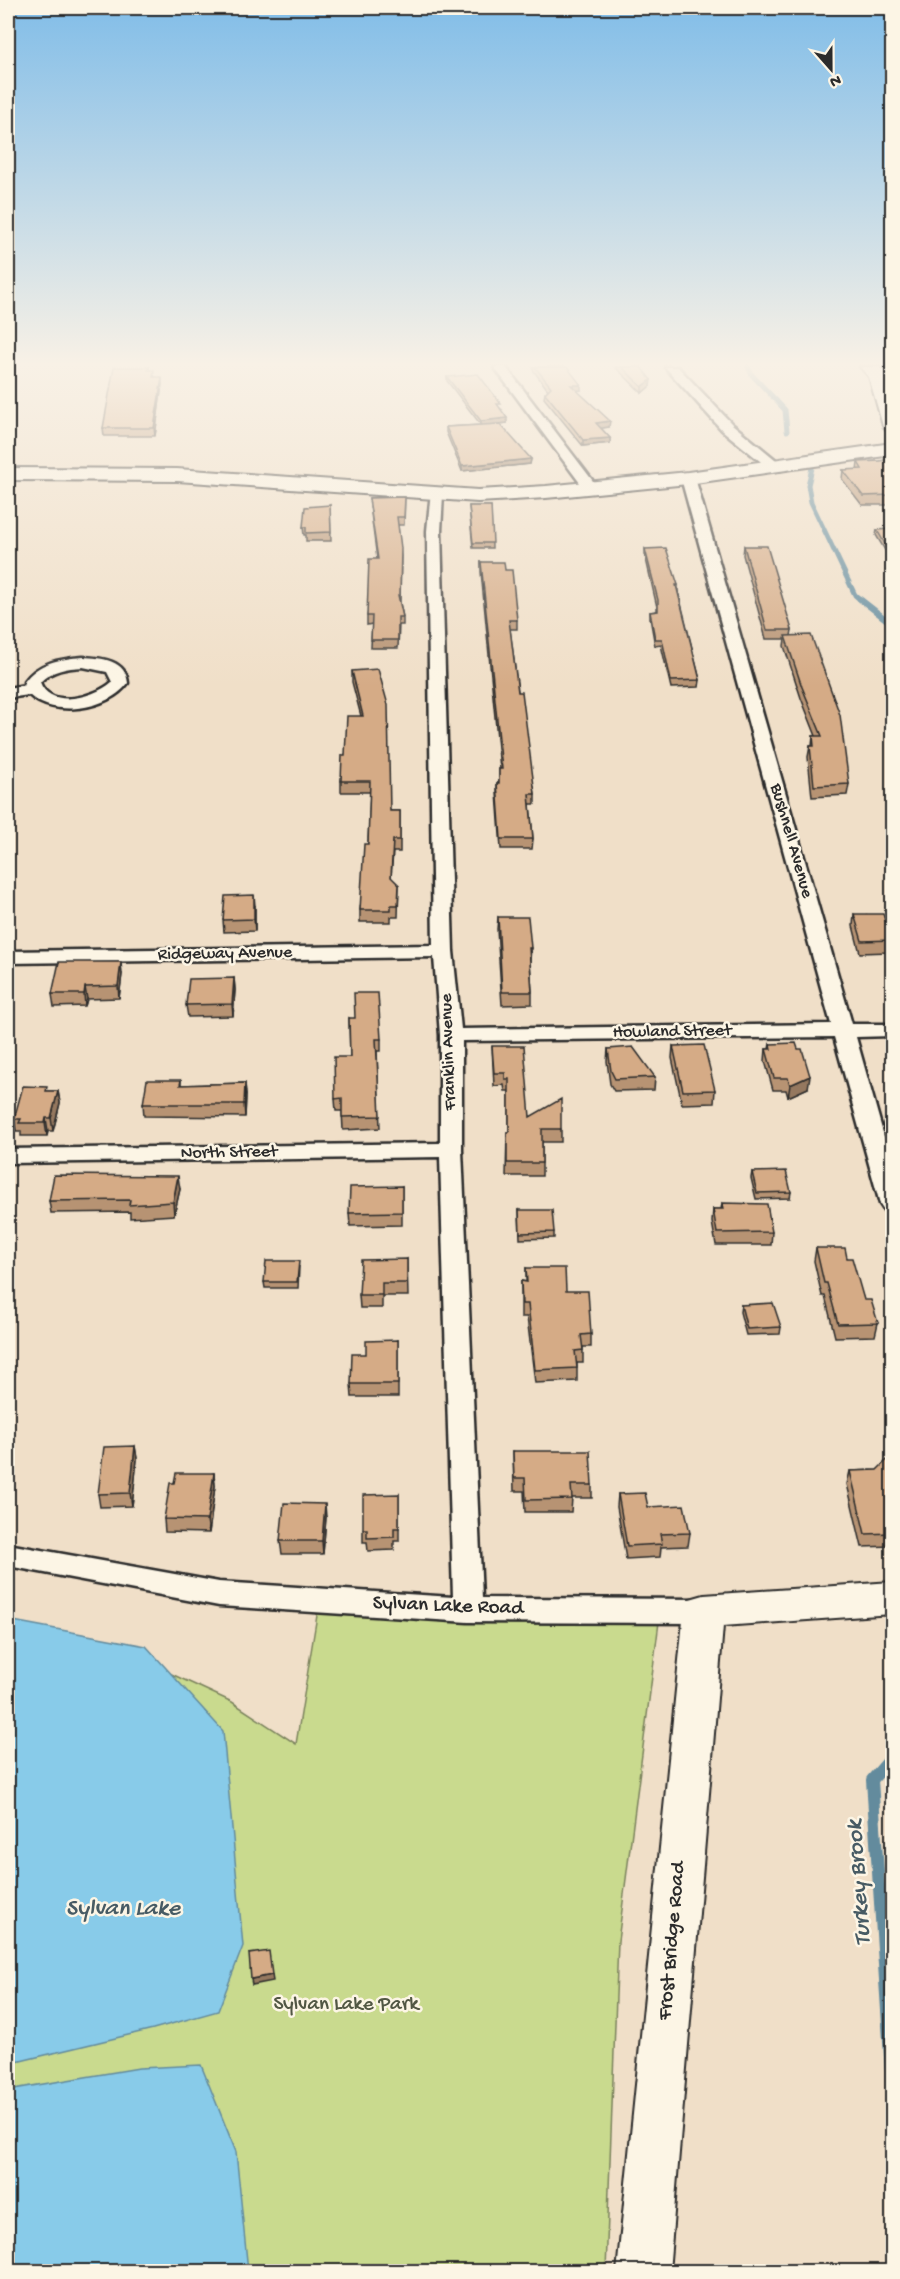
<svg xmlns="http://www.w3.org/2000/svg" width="900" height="2279" viewBox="0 0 900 2279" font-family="'Gochi Hand',sans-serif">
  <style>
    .green { fill: #c9da8e; stroke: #7a825c; stroke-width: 1.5 }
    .water { fill: #88cbe9; stroke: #638b9d; stroke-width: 1.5 }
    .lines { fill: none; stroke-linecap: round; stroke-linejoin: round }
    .stream-far2 { stroke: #638b9d; stroke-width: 5 }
    .stream-far1 { stroke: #638b9d; stroke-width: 6 }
    .stream { stroke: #638b9d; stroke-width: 12 }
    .street-casing { stroke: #2b2b2b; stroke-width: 5 }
    .secondary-casing { stroke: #2b2b2b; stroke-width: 4 }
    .street { fill: #fcf5e5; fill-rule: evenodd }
    .secondary { fill: #fcf5e5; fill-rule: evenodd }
    .wall { fill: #b79373; stroke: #2b2b2b; stroke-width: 1.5 }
    .shaded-wall { fill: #95785e; stroke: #2b2b2b; stroke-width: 1.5 }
    .building { fill: #d5ab86; stroke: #2b2b2b; stroke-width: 1.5 }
    .labels { text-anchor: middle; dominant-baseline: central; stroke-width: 5; stroke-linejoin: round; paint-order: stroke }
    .street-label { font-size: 18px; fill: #2b2b2b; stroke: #fcf5e5 }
    .near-street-label { font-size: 21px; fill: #2b2b2b; stroke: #fcf5e5 }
    .near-park-label { font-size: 21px; fill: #525744; stroke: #fcf5e5 }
    .near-water-label { font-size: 24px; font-style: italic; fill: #475b64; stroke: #fcf5e5 }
  </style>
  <rect width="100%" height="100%" fill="#f0dfc8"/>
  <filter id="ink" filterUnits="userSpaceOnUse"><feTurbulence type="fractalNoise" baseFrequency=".0167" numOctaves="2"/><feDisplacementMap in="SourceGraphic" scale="12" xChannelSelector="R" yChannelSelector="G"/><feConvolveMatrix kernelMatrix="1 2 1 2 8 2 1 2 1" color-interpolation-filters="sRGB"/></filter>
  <g filter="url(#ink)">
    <!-- green -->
    <path class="green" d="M320 1597 659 1622 618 1941 606 2271H8V1624L165 1671 232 1702 296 1744Z"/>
    <!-- water -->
    <path class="water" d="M8 1620 146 1646 223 1731 243 1946 218 2011 153 2029 8 2064Z
      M201 2065 236 2152 248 2271H8V2090L139 2068Z"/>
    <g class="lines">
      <!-- stream-far2 -->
      <path class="stream-far2" d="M748 367 752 375 785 410 787 431
        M812 468 808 485 811 502 855 595 862 601"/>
      <!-- stream-far1 -->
      <path class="stream-far1" d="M860 599 892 624"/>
      <!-- stream -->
      <path class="stream" d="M892 1757 872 1780 892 2087"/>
      <defs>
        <path id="street" d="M494 367H506L596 485 598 488 596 491H586Z
          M665 367H678L732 424 781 464 783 467 781 470H771L722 430Z
          M892 370V378L877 379 871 375 877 371Z
          M688 474 695 478 852 1024H892V1036L856 1037 892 1165V1212L884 1210 880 1204 834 1037 462 1041V1150L482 1598 704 1599 714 1603 718 1611 714 1619 704 1623 468 1622 219 1606 8 1566V1544L219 1582 453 1597 440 1157 8 1163V1149L440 1143V1035L434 957 8 963V951L433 945 427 531 431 491H441L443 494 441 531 453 951 461 1029 831 1024 681 478Z
          M83 657C102 658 126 660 128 683 109 710 53 718 29 695L8 698V688L25 685 24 682C38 662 60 659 83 657ZM83 667 107 672 112 682C95 697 50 710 40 682 52 670 66 668 83 667Z"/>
        <path id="secondary" d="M860 367H879C895 383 892 410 892 431L886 430 883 426 869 377Z
          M892 443V455L688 484 546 498 478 502 177 481 8 480V468L177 469 478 490 546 486 688 472Z
          M892 1582V1614L723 1626 669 2272H617L684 1611 690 1599 704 1595Z"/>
      </defs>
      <!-- street casing -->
      <use href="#street" class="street-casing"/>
      <!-- secondary casing -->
      <use href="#secondary" class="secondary-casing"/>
      <!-- street -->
      <use href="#street" class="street"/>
      <!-- secondary -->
      <use href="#secondary" class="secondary"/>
    </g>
    <!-- wall -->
    <path class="wall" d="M149 367V370L162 384 155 436H104L103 428Z
      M533 367H567L581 390 576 391 609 427 601 428 610 438V443L583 446 544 398 545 393 548 390 533 370Z
      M615 367H641L650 386 642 393Z
      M447 377 501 409H500L507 423 489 425 531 459 530 464 462 471 446 432V427L481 425 447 381Z
      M892 459V505H862L842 479 843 470H857L858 462 880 461Z
      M405 497 404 525H398L401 556 400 603 403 617V625H399L398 648H371L372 624 367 625V616L377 559 370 506 369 498Z
      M330 505 331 541H306V535H304L303 527Z
      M469 506H491L492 548H473Z
      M892 529V562L876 535 877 530Z
      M744 546 792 630 791 636 849 784 847 795 812 797 808 757 810 746H812L813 736H816L801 698 784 646 785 639H766L743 555Z
      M645 549 678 585V591L700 680 699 687 671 688 661 645 655 646 650 618V612L657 611V607L645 555Z
      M481 562 505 570 517 620V629H510L518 692 535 794V804H530L533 839 532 849H501L497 793V783H499V769H500L481 572Z
      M352 671 390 811H400V852H393L391 878 399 885 398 917H391V922H360V910L368 844 370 792H341V781L345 755 361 716 352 682Z
      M255 906V931L224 932 223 920Z
      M854 914 892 940 890 952 860 953 853 926Z
      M498 917 531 948 530 960 532 992V1004L502 1005 497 929Z
      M122 974 119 998 87 999 85 1006 54 1007 52 994Z
      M234 978 235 990 233 1016 188 1017 186 1005Z
      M349 1018 381 1039V1051H377L380 1128 343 1130 342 1111H336L335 1099 350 1057Z
      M770 1044 808 1088 788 1097 786 1090H773L765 1061 766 1049H769Z
      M492 1046 530 1117 561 1129V1142H542V1176H506L507 1132H509V1091H505L504 1085 494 1086Z
      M673 1046 715 1090 714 1103 682 1104 672 1058Z
      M608 1049 655 1077 654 1090 614 1091 610 1084 607 1061Z
      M181 1080V1085L245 1083 246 1095 245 1117 144 1116 143 1104Z
      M48 1091H58L60 1103 53 1131H48L47 1136H21V1131H16L14 1119Z
      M752 1172 791 1192 790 1198 756 1199 751 1178Z
      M402 1186V1225L350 1226 349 1213Z
      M180 1189 174 1215 130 1218V1212L51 1213 49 1201Z
      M722 1203 772 1232 771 1245H716L712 1222 713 1209H721Z
      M519 1210 554 1232V1238L520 1239Z
      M816 1248 847 1258 864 1300 878 1323 875 1336 835 1337 825 1296H822L814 1261Z
      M407 1259 408 1296H382V1308H360L359 1295Z
      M299 1267 298 1288H265L264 1282Z
      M526 1268 566 1291 591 1334V1347H583V1363H577V1381L535 1383 527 1317H521V1281L526 1282Z
      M741 1305 781 1327 780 1334 746 1335 740 1312Z
      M398 1340V1397H352L351 1384 366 1354Z
      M135 1446 137 1459 132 1506 100 1507 98 1494Z
      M513 1451 592 1485V1498H572L571 1512H525L524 1491H514Z
      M892 1460V1546L862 1547 847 1484 850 1471 877 1470Z
      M214 1473 215 1486 209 1533 165 1532 164 1519 174 1483Z
      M399 1494V1541H394V1550L368 1551 367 1542H363V1529Z
      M618 1494 648 1507 690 1533 688 1546 661 1547 660 1557 626 1559 617 1507Z
      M326 1517 323 1554H282L280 1541Z"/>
    <!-- shaded-wall -->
    <path class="shaded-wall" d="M162 377V384L155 436 154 428Z
      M651 380 650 386 642 393V387Z
      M571 385H581V390L571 391Z
      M507 418V423L481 426V421Z
      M610 421 609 427 596 429V423Z
      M610 438V443L583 446V440Z
      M531 459 530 464 462 471V466Z
      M254 895 255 906V931L254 919Z
      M121 962 122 974 119 998 118 986Z
      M234 978 235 990 233 1016 232 1004Z
      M85 987 87 999 85 1006 84 994Z
      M810 1076 808 1088 788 1097 790 1085Z
      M245 1083 246 1095 245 1117 244 1104Z
      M58 1091 60 1103 53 1131 51 1118Z
      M46 1118 48 1131 47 1136 45 1123Z
      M178 1176 180 1189 174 1215 173 1202Z
      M8 1180 9 1189 8 1198Z
      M135 1446 137 1459 132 1506 130 1493Z
      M214 1473 215 1486 209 1533 207 1520Z
      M325 1504 326 1517 323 1554 322 1541Z
      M272 1975 273 1981 252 1985 251 1979Z"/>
    <!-- building -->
    <path class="building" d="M114 367H149L148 370H154L153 377H162L154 428H103Z
      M535 367H567L581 385H571L610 421 596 423 610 438 583 440 545 393 551 387Z
      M622 367H641L651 380 642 387Z
      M478 374 501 404H497L507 418 481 421 447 377Z
      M500 424 531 459 462 466 446 427Z
      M892 459V495L863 496 843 470 862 469 858 462 880 461Z
      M405 497 404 517H397L401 548 400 595H398L403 617H398V640H371L372 616H367L369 559H378L369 498Z
      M330 505 331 532 306 533V527H303L305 507Z
      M469 506H491L493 543H473Z
      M892 529V556L877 530Z
      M744 546H767L792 630H767Z
      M666 548 678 585H676L700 680 671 681 662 639H655L650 612 658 611V600L645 549Z
      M481 562H504L505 570H512L517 620H509L518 692H522L535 794H529L533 839H501L497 783H499V769H502Z
      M811 635 840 715 849 784 814 786 810 746H814L813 736H822L802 687 785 636Z
      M378 669 388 705 390 811H400V840H393L391 877 399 885 398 905H391V910H360L364 844H368L370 781H341L342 755H345L347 716H363L352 671Z
      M254 895V919L223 920 225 896Z
      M854 914H883L892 940 862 941Z
      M498 917H528L531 948H529L532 992H502Z
      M59 962H121L118 986 85 987 84 994H52Z
      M234 978 232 1004 186 1005 189 979Z
      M354 993H378L381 1039H376L380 1116 342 1117V1098L335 1099 334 1057H350L349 1018H355Z
      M796 1043 798 1049H802L810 1076 790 1085 788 1078H774L766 1049H771L770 1044Z
      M704 1045 715 1090 683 1091 673 1046Z
      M492 1046H524L530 1117 561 1099V1129H542V1163H507V1132H509V1079H505V1073H494Z
      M633 1047 655 1077 615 1079 611 1071 608 1049Z
      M147 1080H181L180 1085 245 1083 244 1104H143Z
      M23 1086 47 1087 46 1091H58L51 1118H46L45 1123H19L21 1119H14Z
      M786 1171 791 1192 757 1193 752 1172Z
      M54 1175 178 1176 173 1202 129 1205 130 1200 49 1201Z
      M402 1186V1212L349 1213 350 1187Z
      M722 1203 767 1204 772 1232 717 1233 713 1209H723Z
      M519 1210H552L554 1232 520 1233Z
      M816 1248H845L847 1258H852L864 1300H871L878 1323 838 1324 827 1283H824Z
      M407 1259V1283H382V1295H359L361 1260Z
      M266 1261H299L297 1282H264Z
      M526 1268H565L566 1291H588L591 1334 581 1335 583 1350 575 1351 577 1368 535 1370 528 1304H522L521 1281 527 1282Z
      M773 1303 781 1327 747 1329 741 1305Z
      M398 1340V1384H351L352 1354H366V1341Z
      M135 1446 130 1493 98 1494 104 1447Z
      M513 1451H590L592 1485H571L572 1499 526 1500 525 1478H514Z
      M887 1460H892V1533L865 1534 850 1471 877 1470Z
      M176 1473H214L207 1520 164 1519 170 1483H174Z
      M645 1493 648 1507 684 1505 690 1533 660 1534 662 1544 627 1546 618 1494Z
      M399 1494V1528H394V1537L367 1538V1529H363V1495Z
      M284 1503 325 1504 322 1541H280Z
      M269 1951 272 1975 251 1979 249 1954Z"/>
  </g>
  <!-- sky -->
  <linearGradient id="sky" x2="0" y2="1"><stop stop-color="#81bde8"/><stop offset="0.53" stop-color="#f8f1e6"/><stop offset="1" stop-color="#f8f1e6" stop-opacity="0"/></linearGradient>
  <rect width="900" height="686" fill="url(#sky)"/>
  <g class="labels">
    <!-- street labels -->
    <g class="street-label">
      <text transform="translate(791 841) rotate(74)">Bushnell Avenue</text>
      <text transform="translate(225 954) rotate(-1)">Ridgeway Avenue</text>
      <text transform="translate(672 1032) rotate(-1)">Howland Street</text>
      <text transform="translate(449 1052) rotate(-92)">Franklin Avenue</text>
      <text transform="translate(229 1153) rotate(-1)">North Street</text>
    </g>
    <!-- near-street labels -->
    <g class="near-street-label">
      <text transform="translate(448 1607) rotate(2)">Sylvan Lake Road</text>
      <text transform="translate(673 1941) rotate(-85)">Frost Bridge Road</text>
    </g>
    <!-- near-park labels -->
    <g class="near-park-label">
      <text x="346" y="2005">Sylvan Lake Park</text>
    </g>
    <!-- near-water labels -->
    <g class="near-water-label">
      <text transform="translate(860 1883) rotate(-94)">Turkey Brook</text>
      <text x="123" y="1909">Sylvan Lake</text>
    </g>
  </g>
  <!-- margin -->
  <rect width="900" height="2279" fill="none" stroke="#fcf5e5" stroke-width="30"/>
  <rect x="15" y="15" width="870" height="2249" fill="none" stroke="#2b2b2b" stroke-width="2" filter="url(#ink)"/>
  <!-- north arrow -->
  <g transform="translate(831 69) rotate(159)" stroke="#fcf5e5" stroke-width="4.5" paint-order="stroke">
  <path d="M0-4.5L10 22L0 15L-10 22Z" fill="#2b2b2b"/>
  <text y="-9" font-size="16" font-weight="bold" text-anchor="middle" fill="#2b2b2b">N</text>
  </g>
</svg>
